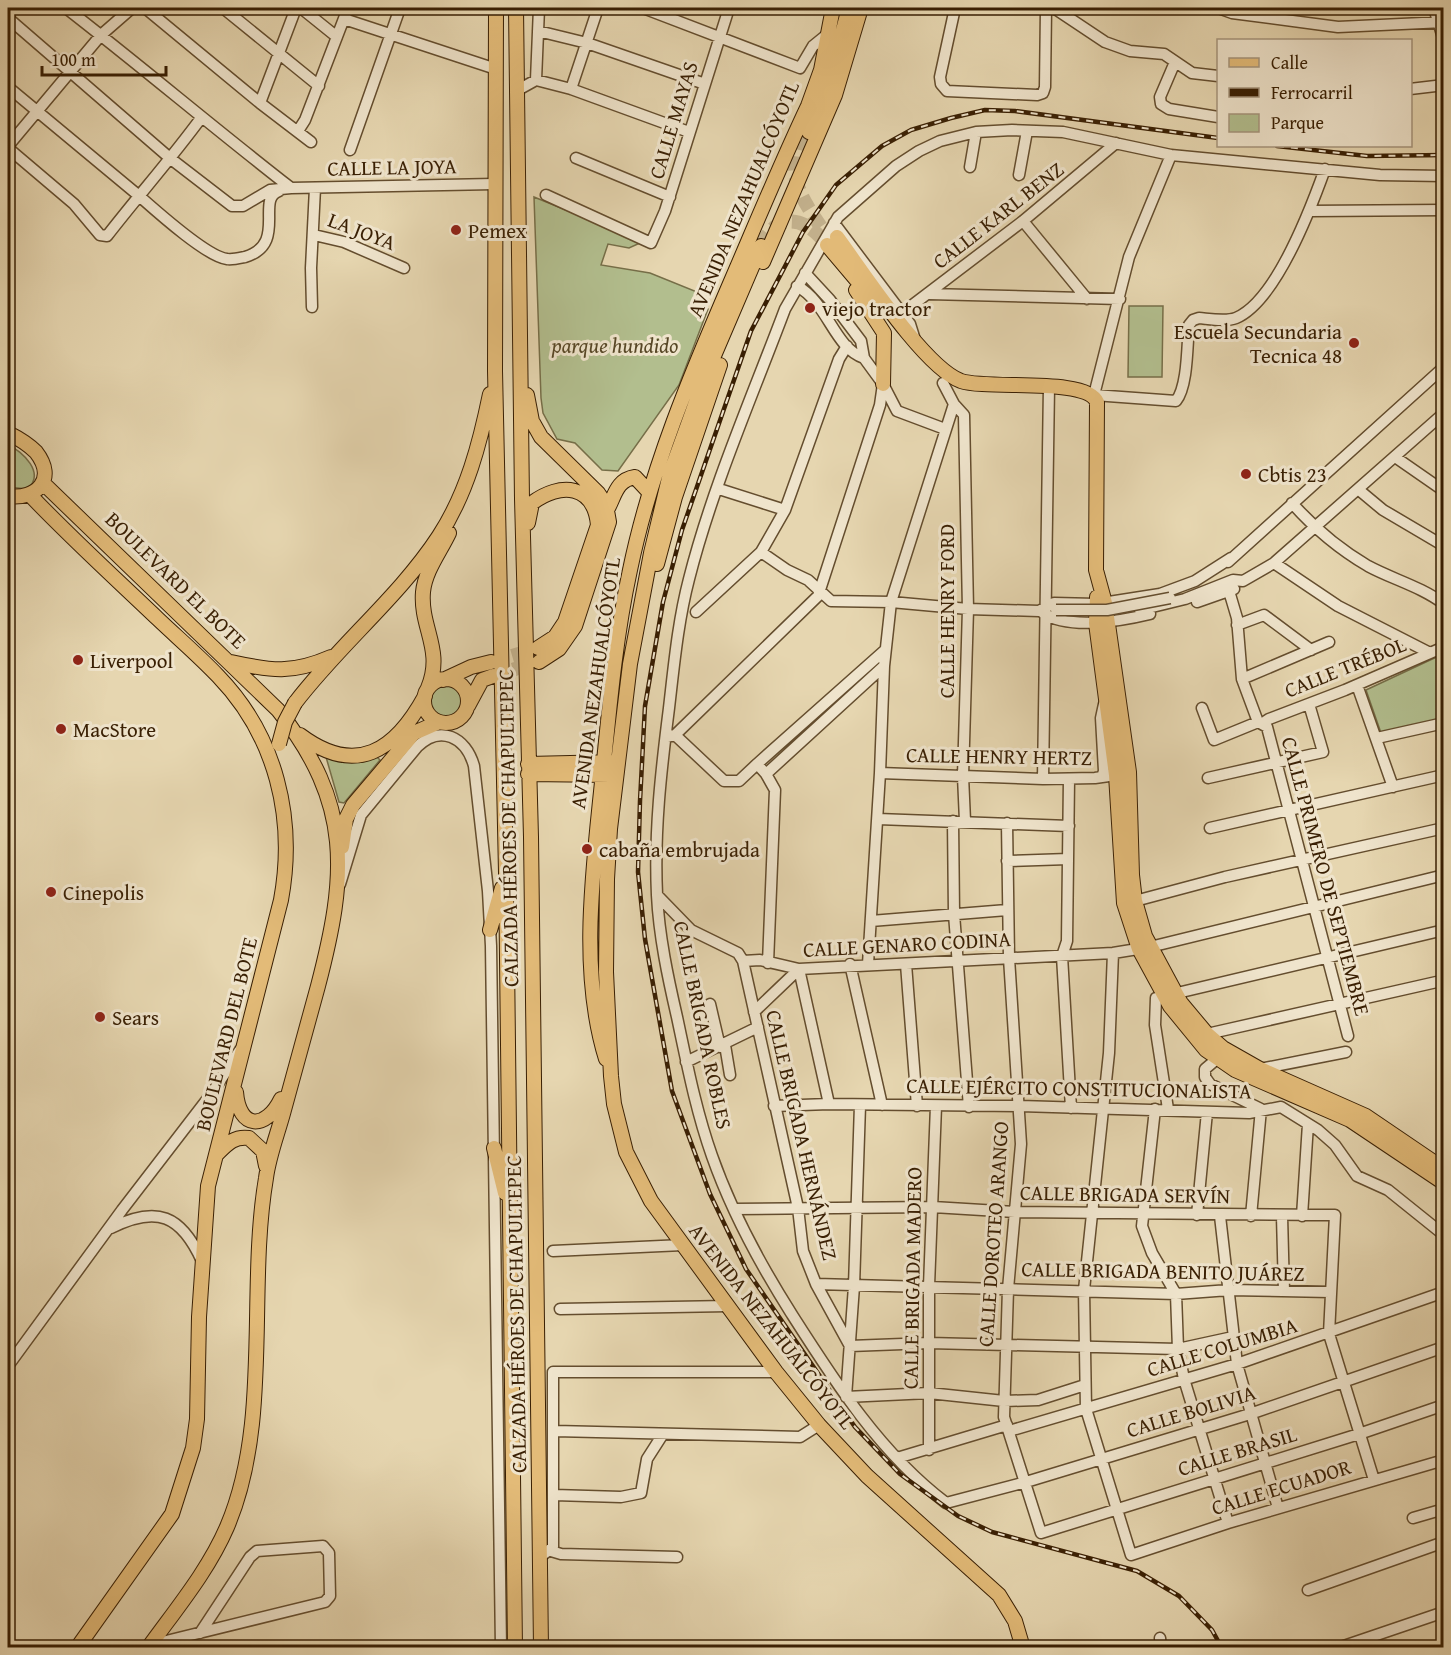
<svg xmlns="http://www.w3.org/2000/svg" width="1451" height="1655" viewBox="0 0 1451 1655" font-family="'Gentium Book Plus',serif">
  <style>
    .green { fill: #b2be8e; stroke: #766e48; stroke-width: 1.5 }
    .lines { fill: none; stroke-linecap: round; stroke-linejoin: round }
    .major-tunnel { stroke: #c3b18d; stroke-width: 14; stroke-dasharray: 14 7; stroke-linecap: butt }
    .minor-casing { stroke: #644d2e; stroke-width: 13 }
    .major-casing { stroke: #391f03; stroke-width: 16 }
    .minor { stroke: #efe4cc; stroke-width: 10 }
    .major { stroke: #e3bb78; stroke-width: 14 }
    .rail-casing { stroke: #391f03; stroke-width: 4.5 }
    .rail { stroke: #efe4cc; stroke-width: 2; stroke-dasharray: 7; stroke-linecap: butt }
    .minor-bridge-casing { stroke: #644d2e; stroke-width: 13; stroke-linecap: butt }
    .major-bridge-casing { stroke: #391f03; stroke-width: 16; stroke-linecap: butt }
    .minor-bridge { stroke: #efe4cc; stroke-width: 10 }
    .major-bridge { stroke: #e3bb78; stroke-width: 14 }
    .poi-dot { fill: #8f2418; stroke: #efe4cc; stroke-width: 2 }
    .labels { text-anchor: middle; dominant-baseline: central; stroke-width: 6; stroke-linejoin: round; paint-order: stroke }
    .street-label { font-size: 21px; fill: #391f03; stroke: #efe4cc }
    .poi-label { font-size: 21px; fill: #391f03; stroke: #efe4cc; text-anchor: start }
    .park-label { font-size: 21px; font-style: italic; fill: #574726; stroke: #efe4cc }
  </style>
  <rect width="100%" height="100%" fill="#e6d6b0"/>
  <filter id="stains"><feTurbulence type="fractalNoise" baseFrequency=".00333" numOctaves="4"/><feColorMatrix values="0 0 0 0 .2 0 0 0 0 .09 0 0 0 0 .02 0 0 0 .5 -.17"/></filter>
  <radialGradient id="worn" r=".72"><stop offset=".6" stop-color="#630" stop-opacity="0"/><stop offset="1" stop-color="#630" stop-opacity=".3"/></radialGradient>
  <!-- green -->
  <path class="green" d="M534 197 640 240V243L629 248 608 244 601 265 650 273 697 292 698 304 708 309 679 385 618 471 602 470 575 443 557 439 543 413 541 398Z
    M1129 306H1163L1162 377H1128Z
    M8 445C23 451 46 474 27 489L8 487Z
    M1443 654V719L1381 733 1366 690Z
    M430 701a16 16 0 1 1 32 0a16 16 0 1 1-32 0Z
    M326 757H377L380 760 344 803 339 802Z"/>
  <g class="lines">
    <!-- major-tunnel -->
    <path class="major-tunnel" d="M801 136C783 182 807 204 830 241
      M761 246C776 213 802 215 824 241
      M492 662 536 649
      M493 676 537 662"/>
    <defs>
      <path id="minor" d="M66 8C142 67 215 129 291 188
        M145 8 260 103 311 142
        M223 8 319 86
        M301 8 337 37
        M643 8 800 68 813 46 829 33
        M955 8 940 77 941 84 947 91 1037 95 1043 93 1045 87 1046 8
        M1054 8 1105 42 1130 51 1164 54 1192 73 1218 76
        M1218 8 1232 13 1338 27 1444 22
        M1434 8 1444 41
        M8 18 171 159 232 206H243L270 190 291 188 494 184
        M344 19 496 69
        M538 31 587 43 705 84
        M1175 62 1160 97 1161 104 1169 109 1218 117
        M536 80 539 8
        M8 87C51 123 95 159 138 195 155 210 207 257 227 259 232 260 240 258 245 257 288 244 255 199 279 191
        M571 89 598 8
        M1410 89 1444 85
        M518 90 536 80 571 89 689 132
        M260 103 296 8
        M298 131 305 120 348 8
        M8 146 101 35 132 8
        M8 148 74 204 100 235 107 236C138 196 171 159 201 118
        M350 150 400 8
        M1171 155 1129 257 1094 395 1176 401C1188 386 1187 345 1189 325L1193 320 1199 318C1210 319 1226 322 1236 318 1276 301 1311 208 1325 169
        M576 158 670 197
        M970 167 976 132
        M1019 175 1027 131
        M1444 176 1380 175 1171 155 1063 132 1012 130 976 132 940 141 919 151 896 166 838 217 785 309C752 397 712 488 689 579 678 621 674 665 669 708 661 771 654 832 657 895 659 936 668 978 677 1017 687 1064 696 1111 712 1156 731 1210 760 1264 791 1313 835 1382 880 1453 946 1503L1026 1482 1250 1414 1444 1347
        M546 195 651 243 665 211 729 8
        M1310 211 1444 210
        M1023 221 1087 299
        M834 223 910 324 915 340
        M314 235 344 242 404 268
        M805 273 830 300 861 341 864 358 883 384 897 411 945 429
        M797 286C828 303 834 348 864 358
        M929 294 1120 299
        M312 307 311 268 315 188
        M902 313 1023 221 1116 143
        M954 404 964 415 968 609 963 776 965 821
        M1395 457 1444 491
        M719 489 785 510
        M1359 490 1383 510 1444 546
        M1292 503C1314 528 1339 549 1368 566 1392 579 1422 587 1444 604
        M761 552 787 570 808 580 831 601 891 602 968 609 1039 611 1054 603 1096 604 1160 594 1195 581 1231 558
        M1228 562 1444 367
        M1274 563 1338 606 1430 653
        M1229 591 1237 618 1242 679 1258 722 1267 727 1348 1036
        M1197 602 1234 589
        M1140 610 1185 599 1233 580 1243 581 1274 563 1444 413
        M696 612 761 552 785 510 839 359 847 346
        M1043 613C1069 630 1121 621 1150 614
        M1237 625 1264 615 1311 650
        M1242 679 1329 642
        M1357 685 1393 787
        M1202 708 1214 740 1258 722
        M1263 723 1269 719 1345 690 1444 647
        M675 735 724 781H739L757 764 766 774 775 790 768 963
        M666 737 675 735 818 596 880 405 883 384
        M1377 738 1444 723
        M757 764 884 651
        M880 773 1043 779 1095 778 1123 774
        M766 774 884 666 891 602 954 404 943 383
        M1102 777 1104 771 1101 718 1104 704
        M1208 778 1323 752 1309 704
        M1043 779 1049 386
        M1069 779 1067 941 1062 956 1071 1108
        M878 819 1069 826
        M953 821 954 914 969 1107
        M1007 823 1009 958 1021 1144 1008 1289 1004 1417 1041 1533 1359 1434 1444 1405
        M1210 828 1444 775
        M1007 861 1068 859
        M340 884 361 815 417 747C440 724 466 737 474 766L488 891 491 946 501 1648
        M657 895 691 930 738 953 743 961 760 960 799 969 1113 953 1150 947 1444 875
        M1135 901 1225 877 1444 828
        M871 921 1007 910
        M1113 953 1109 1053 1084 1290 1086 1409 1131 1555 1228 1523 1444 1460
        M743 961 798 1208 803 1251 816 1284 850 1346 929 1343 1178 1349 1233 1337
        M850 964 882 1105
        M868 964 880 773 884 666
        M906 964 917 1106
        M799 969 829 1104
        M710 1004 720 1047
        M754 1012 799 969
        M1207 1034 1441 981
        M725 1045 730 1075
        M1218 1058 1205 1069V1077L1210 1084 1261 1109 1251 1216
        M686 1062 758 1027
        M1260 1069 1346 1052
        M774 1106 829 1104 1020 1106 1249 1113 1281 1107 1318 1130 1335 1145 1357 1176 1388 1190 1444 1235
        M1155 1109 1142 1226 1152 1253 1176 1294 1178 1349 1184 1379 1228 1523
        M1168 1109 1155 1025 1156 998 1444 930
        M735 1209 933 1207 1015 1212 1335 1215 1329 1334 1374 1480
        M1197 1215 1207 1112
        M1220 1216 1237 1364 1278 1508
        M1282 1216 1284 1291
        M1302 1216 1308 1124
        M111 1228C157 1205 181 1215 202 1261
        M553 1251 683 1245
        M816 1284 1176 1294 1229 1290 1330 1292
        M560 1309 728 1306
        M8 1366 122 1210 212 1093 240 1050
        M846 1397 854 1286 860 1105
        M846 1397 929 1393 1004 1401 1038 1400 1085 1385
        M555 1431 800 1437 819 1425
        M1009 1431 1237 1364 1444 1292
        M929 1450V1286L936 1106
        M897 1458 1007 1425
        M554 1495 621 1497 641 1493 647 1459 663 1434
        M1413 1518 1444 1509
        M551 1551 561 1554 677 1557
        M540 1557 553 1547V1372H776
        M1308 1590 1444 1542
        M1160 1638 1161 1648
        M150 1645 325 1602 330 1596 329 1553 323 1546 257 1551 250 1557 200 1633
        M323 1648H330
        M1338 1648 1444 1612"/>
      <path id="major" d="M496 8 495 371 506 872 515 1648
        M516 8 522 499 531 837 541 1648
        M809 132 827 89 849 8
        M837 237C863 272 924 367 961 381 988 390 1087 377 1097 402L1096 570 1105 603 1129 772 1132 875 1135 901 1145 936 1181 1003 1207 1034 1223 1048 1260 1069 1366 1116 1444 1169
        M827 245 871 297
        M761 246 707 372 670 474 651 553 630 664 610 829 607 879 606 972 611 1076 614 1104 626 1152 651 1201 776 1372 819 1425 867 1476 999 1595 1015 1621 1023 1648
        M763 262 835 95 861 8
        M856 290 884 333 883 384
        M527 395 532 421 541 437 598 493 606 505 609 522 575 626 559 649 539 662
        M8 433C18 438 28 444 36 452 57 479 37 500 8 496
        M43 483 278 710C353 804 347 875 318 986 307 1027 295 1069 284 1110 278 1133 269 1155 266 1178 247 1290 272 1422 227 1527 208 1571 176 1609 148 1648
        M30 495C71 538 115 578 158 619 178 638 199 656 218 676 276 736 296 818 281 900L208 1186 199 1317 197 1419 193 1448 172 1514 77 1648
        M607 510C615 496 616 480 635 477L649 492
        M528 523 532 503C560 482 594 484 598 525L565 622 555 637 538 648
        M657 564 675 497 720 365
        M1097 597 1096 623 1116 775 1124 903 1139 949 1170 1006 1206 1050 1235 1070 1350 1120 1444 1183
        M231 662C272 671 292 674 331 657
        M424 701a22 22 0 1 1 44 0a22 22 0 1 1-44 0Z
        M443 680 471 667 491 662
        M428 688C444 650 420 628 423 592 425 571 440 552 449 533
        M295 703C340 644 399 597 439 536 467 493 480 443 490 394
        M468 706 482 680 493 676
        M300 735C356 777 395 751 425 696
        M528 764 613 762
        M528 774 610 775
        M342 847 346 819 353 805 414 733 439 722
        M490 930 502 888
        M606 1059C579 972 593 871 602 782 609 711 615 639 630 570 651 468 691 374 732 279 757 221 781 163 808 106L821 70 833 8
        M236 1092C239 1130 266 1130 281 1099
        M494 1148 505 1193
        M217 1154C227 1144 234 1136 249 1138L263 1151 266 1166"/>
    </defs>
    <!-- minor casing -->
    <use href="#minor" class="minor-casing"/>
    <!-- major casing -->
    <use href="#major" class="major-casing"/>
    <!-- minor -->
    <use href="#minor" class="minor"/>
    <!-- major -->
    <use href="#major" class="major"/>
    <defs>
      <path id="rail" d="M1218 138 1015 111 985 110 951 118 911 130 882 146 836 185 803 232 751 331 682 530 663 602 645 706 640 801 638 872 645 939 672 1091 710 1194 746 1269 855 1427 900 1474 958 1516 992 1532 1137 1571 1179 1596 1212 1630 1222 1648
        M1277 146 1367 156 1444 155"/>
    </defs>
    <!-- rail casing -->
    <use href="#rail" class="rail-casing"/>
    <!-- rail -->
    <use href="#rail" class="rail"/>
    <defs>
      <path id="minor-bridge" d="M1056 610H1107L1170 598"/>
      <path id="major-bridge" d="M279 744 285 722 295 703"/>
    </defs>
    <!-- minor-bridge casing -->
    <use href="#minor-bridge" class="minor-bridge-casing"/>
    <!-- major-bridge casing -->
    <use href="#major-bridge" class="major-bridge-casing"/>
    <!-- minor-bridge -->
    <use href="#minor-bridge" class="minor-bridge"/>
    <!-- major-bridge -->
    <use href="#major-bridge" class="major-bridge"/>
  </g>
  <!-- markers -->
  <g class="poi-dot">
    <circle cx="456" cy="230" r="6"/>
    <circle cx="810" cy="308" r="6"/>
    <circle cx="1354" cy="343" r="6"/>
    <circle cx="1246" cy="474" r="6"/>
    <circle cx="78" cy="660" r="6"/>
    <circle cx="61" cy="729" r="6"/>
    <circle cx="587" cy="849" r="6"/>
    <circle cx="51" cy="892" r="6"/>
    <circle cx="100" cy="1017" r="6"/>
  </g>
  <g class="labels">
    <!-- street labels -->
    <g class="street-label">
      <text transform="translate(673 120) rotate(-73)">CALLE MAYAS</text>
      <text transform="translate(392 167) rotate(-1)">CALLE LA JOYA</text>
      <text transform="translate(743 199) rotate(-67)">AVENIDA NEZAHUALCÓYOTL</text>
      <text transform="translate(998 215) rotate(-38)">CALLE KARL BENZ</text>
      <text transform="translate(362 231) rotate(21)">LA JOYA</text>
      <text transform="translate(176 580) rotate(44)">BOULEVARD EL BOTE</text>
      <text transform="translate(946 611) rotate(-90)">CALLE HENRY FORD</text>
      <text transform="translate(1345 667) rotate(-22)">CALLE TRÉBOL</text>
      <text transform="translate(595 683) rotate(-82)">AVENIDA NEZAHUALCÓYOTL</text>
      <text transform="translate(999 756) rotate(1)">CALLE HENRY HERTZ</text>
      <text transform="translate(508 828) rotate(-91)">CALZADA HÉROES DE CHAPULTEPEC</text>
      <text transform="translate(1326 876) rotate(75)">CALLE PRIMERO DE SEPTIEMBRE</text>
      <text transform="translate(907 944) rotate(-3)">CALLE GENARO CODINA</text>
      <text transform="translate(703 1025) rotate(78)">CALLE BRIGADA ROBLES</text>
      <text transform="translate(226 1034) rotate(-76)">BOULEVARD DEL BOTE</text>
      <text transform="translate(1079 1088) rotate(1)">CALLE EJÉRCITO CONSTITUCIONALISTA</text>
      <text transform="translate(802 1135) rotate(77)">CALLE BRIGADA HERNÁNDEZ</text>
      <text transform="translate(1125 1194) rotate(1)">CALLE BRIGADA SERVÍN</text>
      <text transform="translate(993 1234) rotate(-86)">CALLE DOROTEO ARANGO</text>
      <text transform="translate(1163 1271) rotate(1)">CALLE BRIGADA BENITO JUÁREZ</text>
      <text transform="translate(912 1278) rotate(-89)">CALLE BRIGADA MADERO</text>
      <text transform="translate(516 1314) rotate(-91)">CALZADA HÉROES DE CHAPULTEPEC</text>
      <text transform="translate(772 1326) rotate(52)">AVENIDA NEZAHUALCÓYOTL</text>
      <text transform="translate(1222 1347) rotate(-17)">CALLE COLUMBIA</text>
      <text transform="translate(1191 1411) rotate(-17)">CALLE BOLIVIA</text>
      <text transform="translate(1237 1451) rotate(-17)">CALLE BRASIL</text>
      <text transform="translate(1281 1487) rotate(-17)">CALLE ECUADOR</text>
    </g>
    <!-- poi labels -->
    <g class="poi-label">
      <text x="468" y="230">Pemex</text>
      <text x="822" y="308">viejo tractor</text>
      <text x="1342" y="331" text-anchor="end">Escuela Secundaria<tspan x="1342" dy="24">Tecnica 48</tspan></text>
      <text x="1258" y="474">Cbtis 23</text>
      <text x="90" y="660">Liverpool</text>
      <text x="73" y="729">MacStore</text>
      <text x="599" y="849">cabaña embrujada</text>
      <text x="63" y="892">Cinepolis</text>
      <text x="112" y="1017">Sears</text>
    </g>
    <!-- park labels -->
    <g class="park-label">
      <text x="615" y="345">parque hundido</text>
    </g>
  </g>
  <!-- margin -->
  <rect width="1451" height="1655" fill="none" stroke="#e6d6b0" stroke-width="30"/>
  <rect x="9" y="9" width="1433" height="1637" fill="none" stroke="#391f03" stroke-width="3"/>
  <rect x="15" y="15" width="1421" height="1625" fill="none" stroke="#391f03" stroke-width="1.5"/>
  <!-- legend -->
  <rect x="1217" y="39" width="195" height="108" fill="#efe4cc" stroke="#a6957c" stroke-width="1.5"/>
  <rect x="1229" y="58" width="30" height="9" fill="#e3bb78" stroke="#a6957c" stroke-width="1.5"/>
  <text x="1271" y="69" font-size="18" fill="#391f03">Calle</text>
  <rect x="1229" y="88" width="30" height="9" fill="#391f03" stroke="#a6957c" stroke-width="1.5"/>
  <text x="1271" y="99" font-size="18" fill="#391f03">Ferrocarril</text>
  <rect x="1229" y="114" width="30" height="18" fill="#b2be8e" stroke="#a6957c" stroke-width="1.5"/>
  <text x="1271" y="129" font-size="18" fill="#391f03">Parque</text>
  <!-- scale -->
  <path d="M42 66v9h124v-9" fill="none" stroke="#391f03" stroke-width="3"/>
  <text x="51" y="66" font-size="18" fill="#391f03" stroke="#efe4cc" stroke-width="4.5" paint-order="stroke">100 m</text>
  <rect width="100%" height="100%" filter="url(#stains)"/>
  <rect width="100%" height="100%" fill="url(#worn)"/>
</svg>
